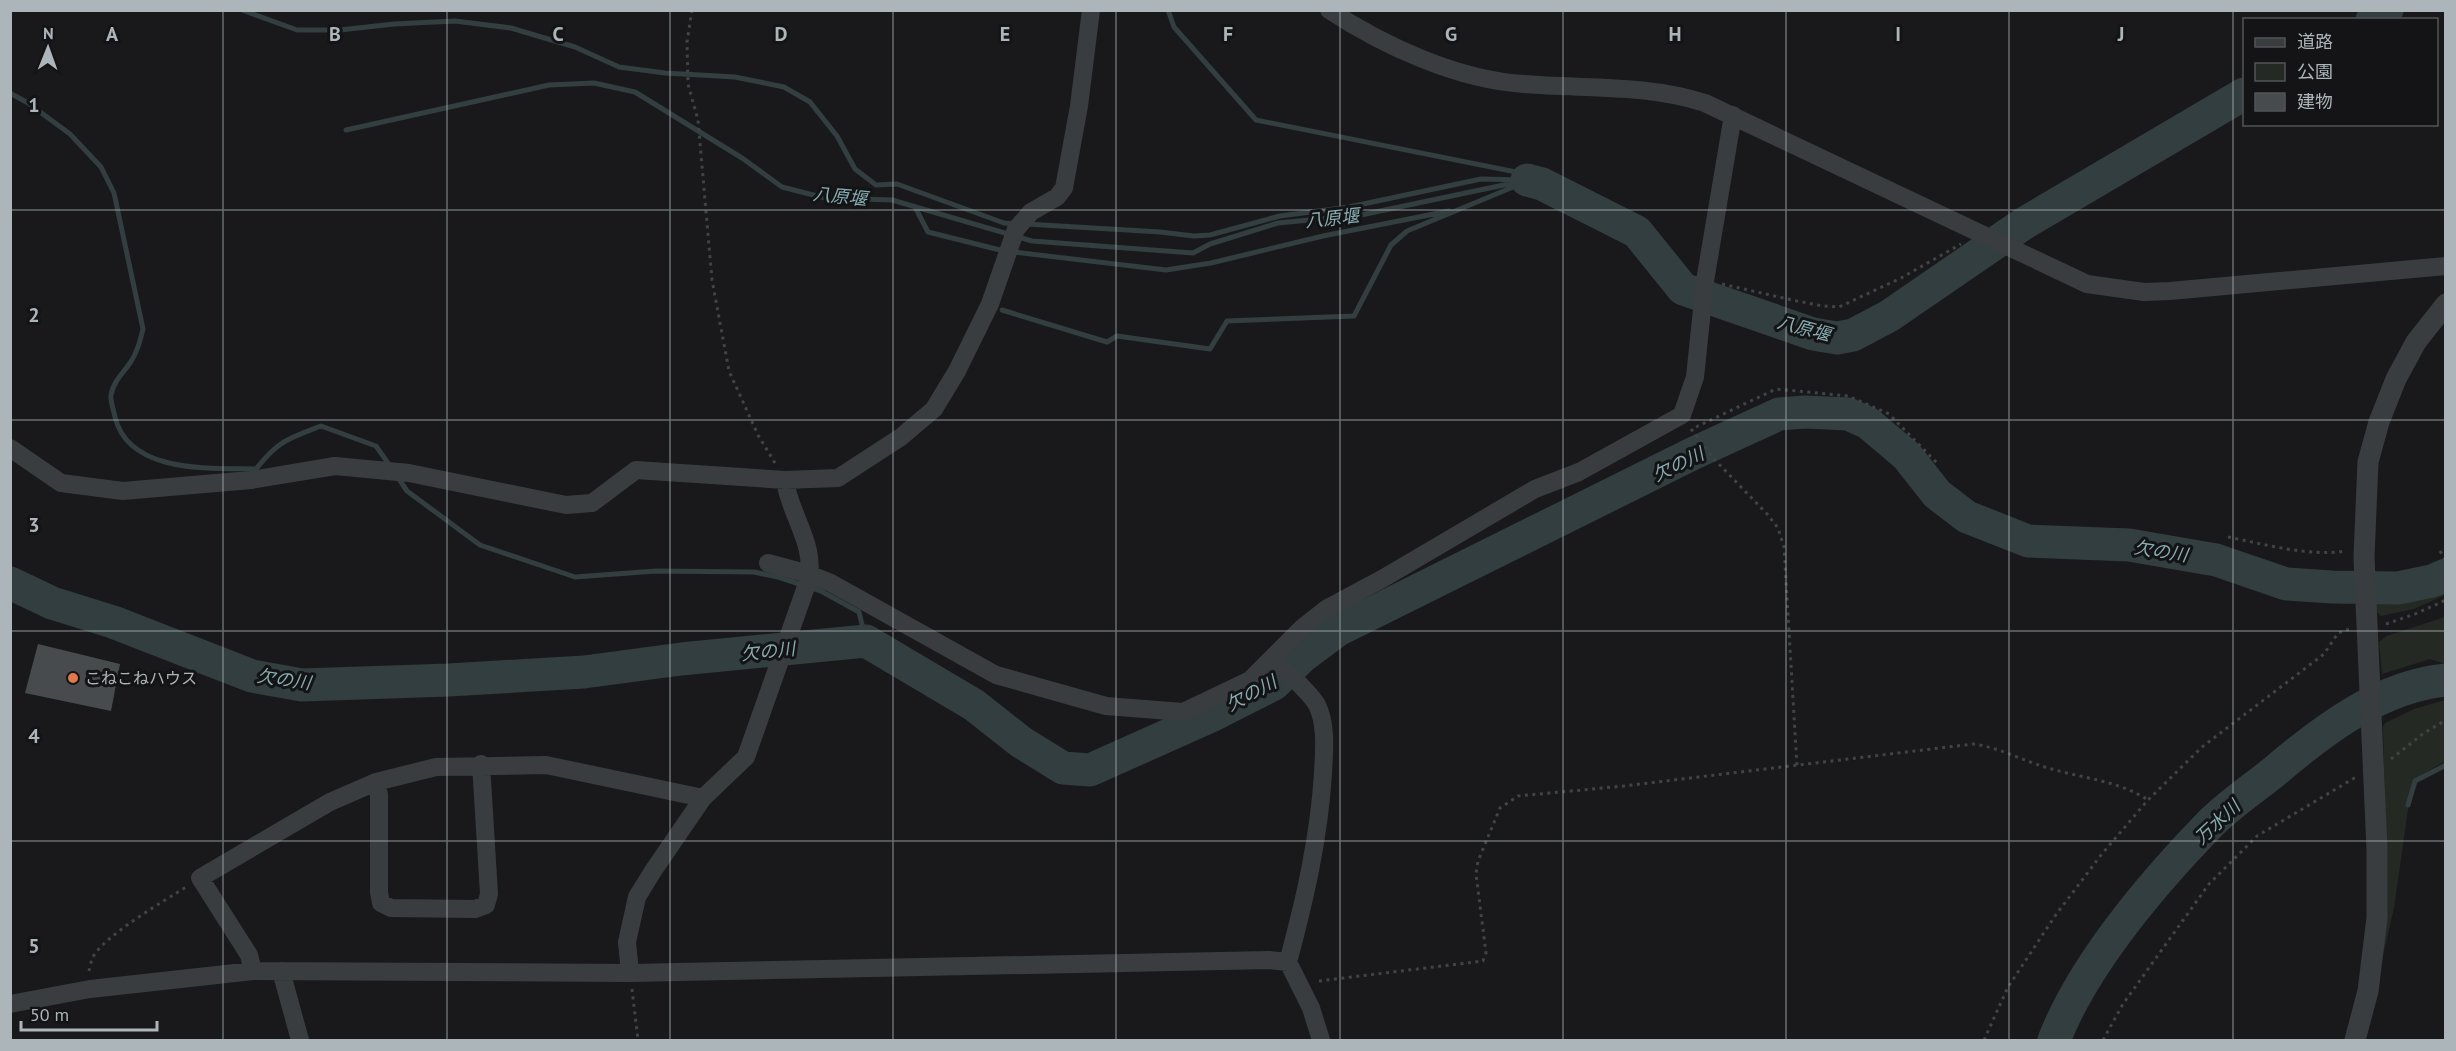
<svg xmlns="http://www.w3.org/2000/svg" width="2456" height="1051" viewBox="0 0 2456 1051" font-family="'PT Sans','Noto Sans JP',sans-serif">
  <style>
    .green { fill: #242a23 }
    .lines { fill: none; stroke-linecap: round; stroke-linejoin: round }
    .stream { stroke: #323e40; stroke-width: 5 }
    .river { stroke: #323e40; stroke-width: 33 }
    .building { fill: #484b4d }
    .path { stroke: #404446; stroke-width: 3; stroke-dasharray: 3 4.5; stroke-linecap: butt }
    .minor { stroke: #3a3d3f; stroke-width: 18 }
    .tertiary { stroke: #3a3d3f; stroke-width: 21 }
    .grid { fill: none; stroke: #acb5b9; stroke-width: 1.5; stroke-opacity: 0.55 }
    .poi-dot { fill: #e27949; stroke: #141416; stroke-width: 2 }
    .labels { text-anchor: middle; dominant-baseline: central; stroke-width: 6; stroke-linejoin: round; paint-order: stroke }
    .poi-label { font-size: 16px; fill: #acb5b9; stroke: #141416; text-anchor: start }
    .water-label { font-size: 18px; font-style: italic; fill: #87acb1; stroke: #141416 }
    .grid-label { font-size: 20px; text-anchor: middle; font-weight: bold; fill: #acb5b9; stroke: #141416; stroke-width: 6; stroke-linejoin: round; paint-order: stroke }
  </style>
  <rect width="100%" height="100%" fill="#19191b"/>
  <!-- green -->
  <path class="green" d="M2445 585V595L2414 609 2381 616 2376 611V597L2418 594Z
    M2445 617V664L2430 659 2382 674 2379 642 2387 636Z
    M2445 700V761L2412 781 2394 908 2380 968 2386 846 2383 727 2385 723 2414 709Z"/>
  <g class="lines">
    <!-- stream -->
    <path class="stream" d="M242 10 297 30H340L394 24 455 21 511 28 575 47 619 67 665 73 735 77 784 87 810 102 837 136 855 169 876 185 897 184 1004 223 1016 224
      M1168 10 1174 27 1256 120 1516 172 1526 179
      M10 93 28 103 70 134 101 167 114 193 143 329C140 341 137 353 130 363 123 373 113 382 111 395 110 401 114 411 115 417 129 474 210 468 256 469 278 441 289 438 321 426L376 446 390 466
      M346 130 549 85 594 83 635 92 742 158 782 187 825 198 892 200 1032 241 1193 253 1210 244 1278 223 1361 215 1518 182
      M915 207 928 232 1004 251
      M1026 224 1160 232 1194 236 1210 235 1280 216 1349 207 1481 179 1527 180
      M1013 252 1166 270 1211 263 1323 236 1449 211
      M1002 310 1107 342 1117 336 1210 349 1227 321 1354 316 1391 245 1407 231 1518 185
      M397 476 407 491 480 545 575 577 656 571 754 572 778 577 821 591 859 612 866 641
      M2408 805 2415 781 2446 765"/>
    <!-- river -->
    <path class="river" d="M2372 20 2387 10
      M1527 180 1542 184 1637 232 1683 289 1813 334 1837 338 1853 335 1889 316 2023 224 2244 94
      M10 583 52 603 113 622 252 676 302 685 449 680 584 672 681 659 866 641 974 705 1021 742 1063 768 1090 770 1211 716 1274 684 1303 656 1338 630 1694 453 1779 414 1805 412 1848 414 1868 423 1907 456 1937 494 1967 517 2028 541 2129 545 2216 560 2286 584 2332 587 2398 588 2432 581 2446 575
      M2054 1040C2084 964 2151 885 2208 826 2227 806 2253 789 2275 771 2323 730 2381 686 2446 680"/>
  </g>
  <!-- building -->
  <path class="building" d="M38 644 120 664 111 711 25 693Z"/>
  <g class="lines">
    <!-- path -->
    <path class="path" d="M692 10 687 42 688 84 698 120 712 280 729 371 758 435 775 463
      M1722 284 1792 300 1823 306 1839 307 1901 278 1961 244
      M1696 427 1776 389 1848 396 1889 414 1938 464
      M1691 429 1715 460 1768 515 1778 528 1784 547 1797 766
      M2228 537C2263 544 2310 557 2345 551
      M2440 551 2446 561
      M2386 624 2415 614 2446 600
      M2391 759 2424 733 2446 720
      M89 971C90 967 91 961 93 957 105 935 164 901 186 887
      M1319 981 1483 961 1486 953 1476 874 1478 861 1500 808 1518 796 1624 786 1973 744C1998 747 2021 760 2045 767 2079 778 2118 780 2148 800
      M632 989 638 1040
      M1984 1040 2008 987 2055 916 2101 855 2148 800 2202 747 2324 654 2338 633 2350 629
      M2103 1040 2123 1004 2209 884 2257 836 2356 777"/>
    <!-- minor -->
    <path class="minor" d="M1329 10C1384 46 1458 80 1524 84 1585 89 1647 84 1705 103L2087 284 2144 292 2170 291 2446 266
      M10 448 61 483 123 491 251 480 335 466 409 473 566 505 592 503 636 470 785 480 838 478 901 437 934 409 957 371 990 304 1016 229 1031 212 1057 197 1064 188 1079 106 1091 10
      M768 563 809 574 831 583 996 675 1106 706 1183 712 1250 680 1302 628 1326 609 1382 579 1535 489 1579 472 1682 415 1695 377 1705 281 1733 115
      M1274 658C1284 670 1311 693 1317 705 1327 725 1324 752 1323 773 1319 838 1305 899 1288 962L1311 1008 1321 1040
      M376 782 379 795V892L381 903 391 908 475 909 486 905 489 894 481 764
      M253 971 249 955 200 878 330 802 376 782 436 767 546 765 703 798
      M281 971 300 1040
      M630 973 627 942 637 897 653 871 703 798 746 757 808 581C817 545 789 514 785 480
      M10 1004 90 989 253 971 630 973 1269 960 1288 962"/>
    <!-- tertiary -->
    <path class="tertiary" d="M2355 1040 2368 991 2377 918V849L2364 557 2368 462 2379 422 2396 379 2416 342 2446 304"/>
  </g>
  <!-- grid -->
  <path class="grid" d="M223 10V1040M447 10V1040M670 10V1040M893 10V1040M1116 10V1040M1340 10V1040M1563 10V1040M1786 10V1040M2009 10V1040M2233 10V1040M10 210H2446M10 420H2446M10 631H2446M10 841H2446"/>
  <!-- markers -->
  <circle class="poi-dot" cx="73" cy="678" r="6"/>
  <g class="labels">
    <!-- poi labels -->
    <g class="poi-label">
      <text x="85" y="678">こねこねハウス</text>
    </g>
    <!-- water labels -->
    <g class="water-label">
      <text transform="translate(840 196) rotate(6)">八原堰</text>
      <text transform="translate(1332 218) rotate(-6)">八原堰</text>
      <text transform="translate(1804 328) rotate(15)">八原堰</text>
      <text transform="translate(1678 464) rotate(-26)">欠の川</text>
      <text transform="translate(2161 551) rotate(9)">欠の川</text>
      <text transform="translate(768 651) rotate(-6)">欠の川</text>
      <text transform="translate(284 679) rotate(8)">欠の川</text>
      <text transform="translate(1251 693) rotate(-28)">欠の川</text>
      <text transform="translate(2217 822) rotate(-43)">万水川</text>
    </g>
  </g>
  <g class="grid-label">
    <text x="112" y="41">A</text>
    <text x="335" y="41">B</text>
    <text x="558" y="41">C</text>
    <text x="781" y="41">D</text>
    <text x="1005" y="41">E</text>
    <text x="1228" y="41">F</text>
    <text x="1451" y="41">G</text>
    <text x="1675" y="41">H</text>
    <text x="1898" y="41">I</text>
    <text x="2121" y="41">J</text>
    <text x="34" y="112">1</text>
    <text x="34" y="322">2</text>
    <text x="34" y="532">3</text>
    <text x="34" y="743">4</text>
    <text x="34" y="953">5</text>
  </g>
  <!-- border -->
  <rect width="2456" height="1051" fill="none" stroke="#acb5b9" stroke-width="24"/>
  <!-- legend -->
  <rect x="2243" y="18" width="195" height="108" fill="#141416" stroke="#515457" stroke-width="1.5"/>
  <rect x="2255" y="38" width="30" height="9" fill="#3a3d3f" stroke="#515457" stroke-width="1.5"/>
  <text x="2297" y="48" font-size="18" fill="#acb5b9">道路</text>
  <rect x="2255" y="63" width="30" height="18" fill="#242a23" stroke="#515457" stroke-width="1.5"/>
  <text x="2297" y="78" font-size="18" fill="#acb5b9">公園</text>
  <rect x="2255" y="93" width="30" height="18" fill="#484b4d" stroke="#515457" stroke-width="1.5"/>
  <text x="2297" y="108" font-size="18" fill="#acb5b9">建物</text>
  <!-- north arrow -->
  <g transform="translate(48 48) rotate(1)" stroke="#141416" stroke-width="4.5" paint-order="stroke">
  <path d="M0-4.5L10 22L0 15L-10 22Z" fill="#acb5b9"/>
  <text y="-9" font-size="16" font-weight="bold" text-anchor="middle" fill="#acb5b9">N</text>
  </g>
  <!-- scale -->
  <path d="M21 1021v9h136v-9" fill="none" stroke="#acb5b9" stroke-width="3"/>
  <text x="30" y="1021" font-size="18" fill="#acb5b9" stroke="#141416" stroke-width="4.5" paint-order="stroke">50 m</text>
</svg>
